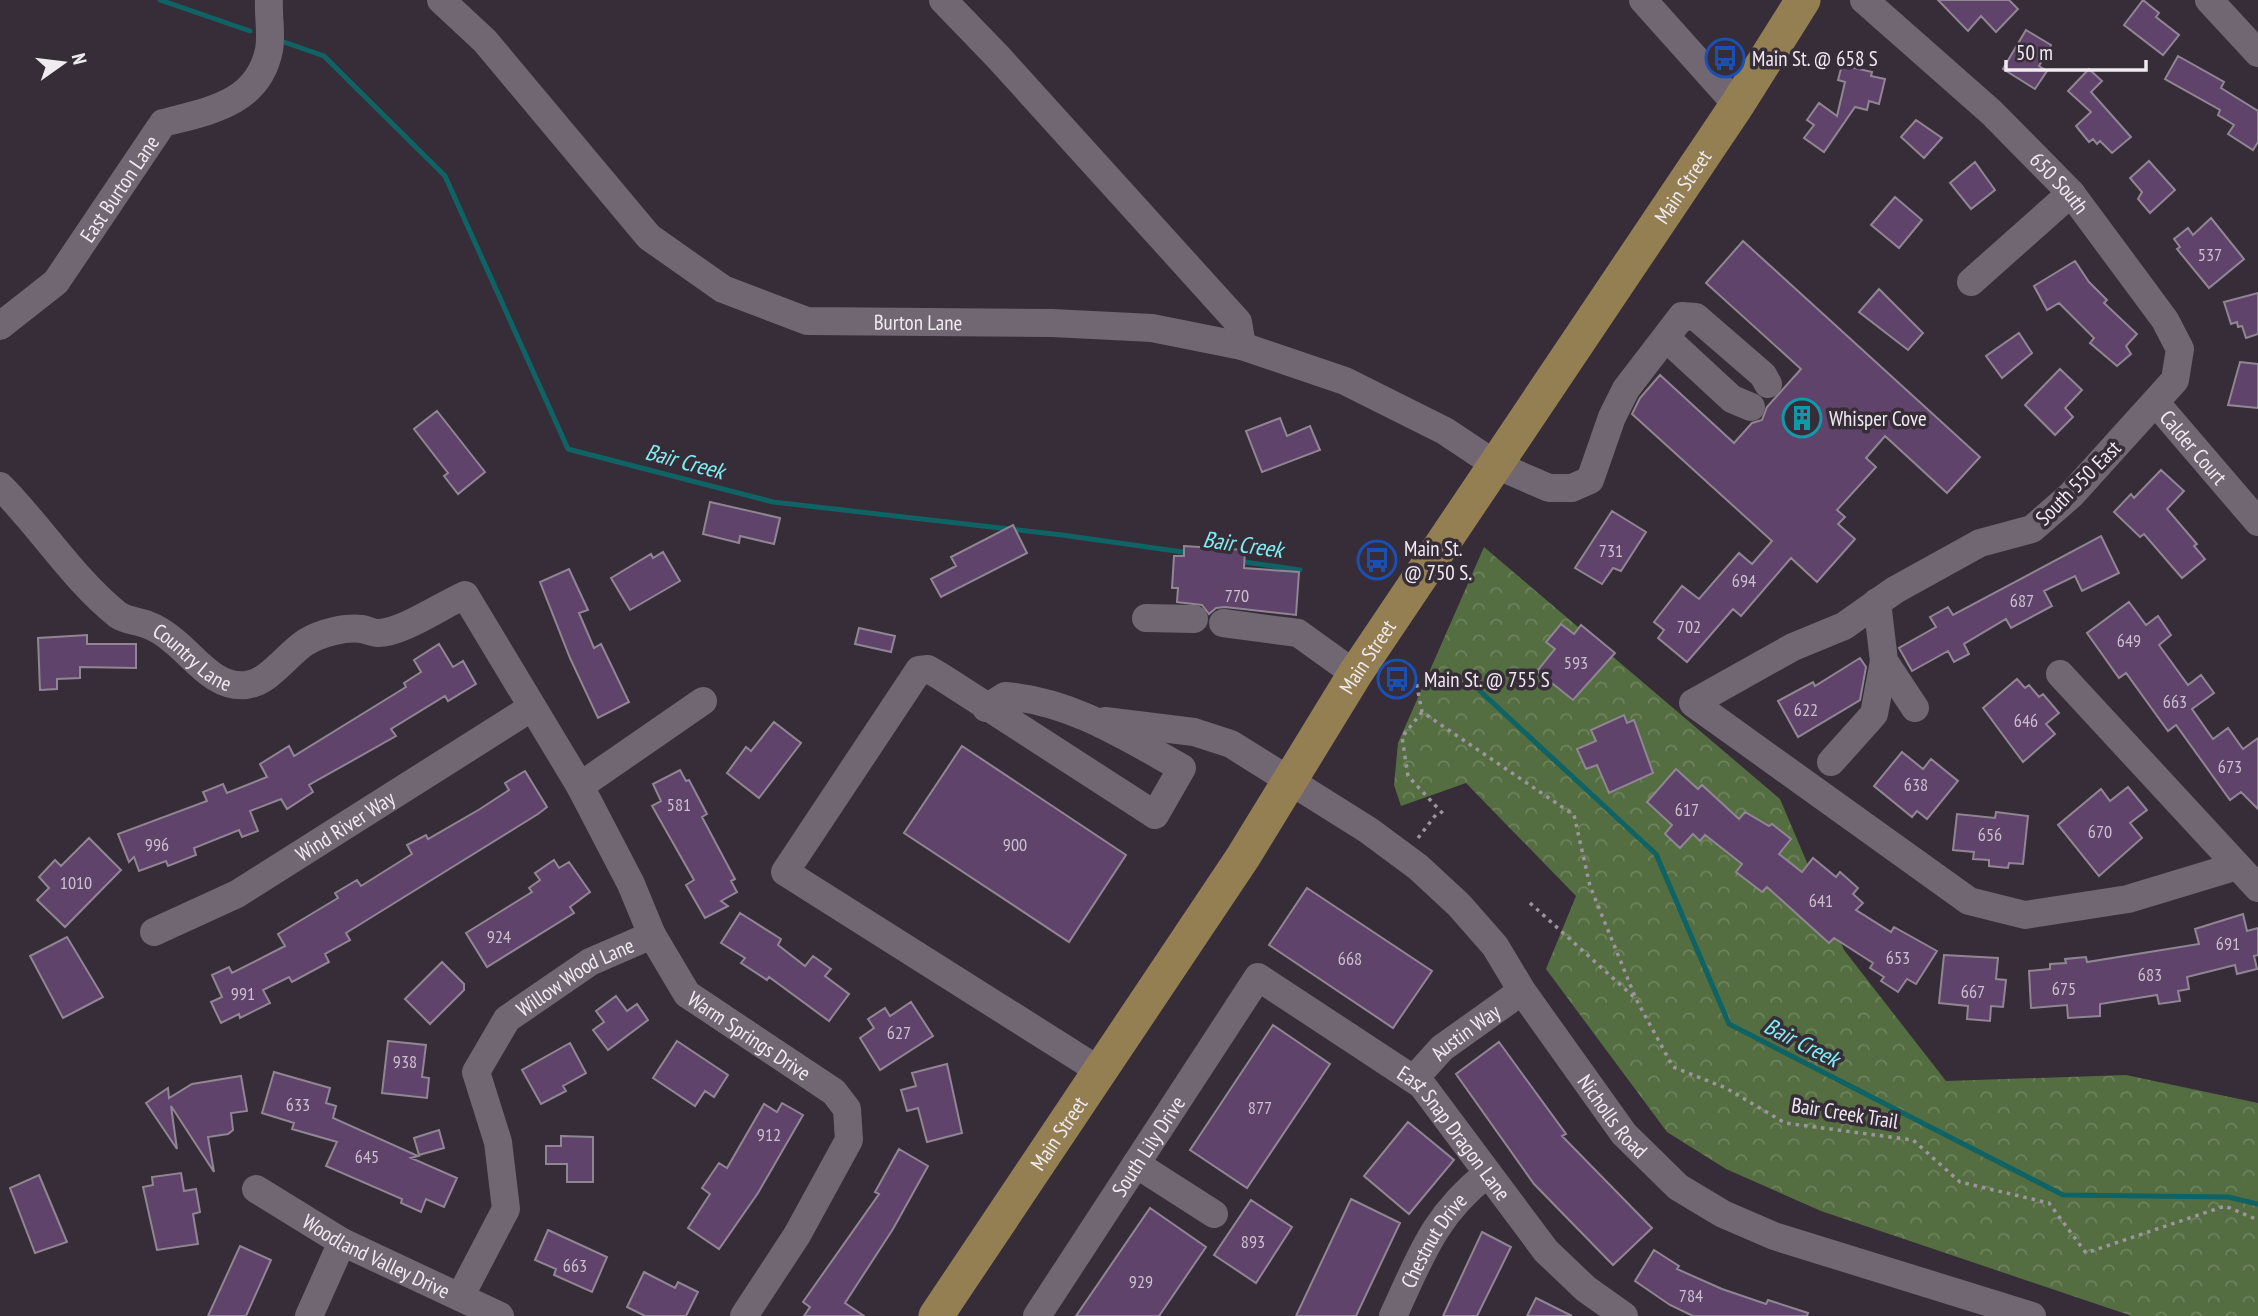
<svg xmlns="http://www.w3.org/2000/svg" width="2258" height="1316" viewBox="0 0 2258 1316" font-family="'PT Sans Narrow',sans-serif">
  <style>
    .forest { fill: url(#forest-crowns) }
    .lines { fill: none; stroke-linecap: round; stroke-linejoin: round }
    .stream { stroke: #0f6365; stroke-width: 5 }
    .building { fill: #60436a; stroke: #908693; stroke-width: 2 }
    .path { stroke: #9c959e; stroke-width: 3.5; stroke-dasharray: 3.5 5; stroke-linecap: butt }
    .minor { stroke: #716772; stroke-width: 28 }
    .major { stroke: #947f52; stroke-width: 35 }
    .labels { text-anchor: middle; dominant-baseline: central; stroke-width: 7; stroke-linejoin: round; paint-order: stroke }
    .number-label { font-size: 18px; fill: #ccc0cf }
    .poi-label { font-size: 21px; fill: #f0eaf1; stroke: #362d38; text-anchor: start }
    .street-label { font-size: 21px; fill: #f0eaf1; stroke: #362d38 }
    .water-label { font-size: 23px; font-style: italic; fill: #7eeff2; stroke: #362d38 }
  </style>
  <defs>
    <pattern id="forest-crowns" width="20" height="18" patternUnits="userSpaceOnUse" patternTransform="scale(1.75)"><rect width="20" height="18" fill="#556e41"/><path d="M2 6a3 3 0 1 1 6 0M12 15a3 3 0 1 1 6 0" fill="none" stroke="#6e835d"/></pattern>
  </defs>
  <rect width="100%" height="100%" fill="#362d38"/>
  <!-- forest -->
  <path class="forest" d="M1484 547 1780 799 1844 950 1946 1081 2126 1075 2258 1103V1316H2132L1821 1211 1726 1169 1667 1132 1546 969 1576 896 1466 783 1401 806 1394 785 1398 743Z"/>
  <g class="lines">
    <!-- stream -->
    <path class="stream" d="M160 0 250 31
      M284 42 324 56 445 176 568 449 773 502 1062 535 1190 553
      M1238 561 1300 570
      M1480 691 1656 854 1729 1024 2063 1195 2228 1197 2258 1204"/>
  </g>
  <!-- building -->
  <path class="building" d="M1938 0H2009L2018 9 1996 32 1981 16 1968 31Z
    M2143 0 2159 13 2156 17 2179 35 2163 55 2124 25Z
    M2026 30 2051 45 2039 66 2047 71 2035 89 2003 69Z
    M2178 56 2224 82 2221 88 2258 111V142L2253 150 2228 134 2234 125 2218 115 2220 110 2165 79Z
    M1842 65 1872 72 1871 76 1885 79 1879 104 1869 101 1867 110 1855 107 1824 152 1804 138 1814 125 1807 120 1819 103 1837 116 1845 82 1838 80Z
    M2089 69 2102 81 2091 92 2131 137 2112 153 2100 141 2097 144 2093 139 2089 142 2076 126 2091 112 2068 91Z
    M1916 120 1942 138 1924 158 1901 137Z
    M2149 161 2175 190 2150 213 2138 199 2142 192 2130 178Z
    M1975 162 1995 190 1971 209 1950 183Z
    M1895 197 1922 220 1899 248 1871 225Z
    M2211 218 2244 259 2209 288 2177 249 2180 247 2174 239 2188 228 2193 235Z
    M1743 241 1980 457 1947 493 1885 436 1866 458 1876 467 1837 510 1845 517 1838 524 1855 539 1817 582 1791 558 1741 616 1733 609 1687 662 1658 638 1664 630 1654 622 1682 586 1699 599 1739 553 1752 564 1772 541 1632 414 1640 398 1660 375 1734 443 1752 423 1762 420 1767 407 1801 369 1706 283Z
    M2075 261 2089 282 2107 300 2104 303 2137 334 2126 346 2131 354 2117 366 2090 343 2094 338 2059 303 2047 310 2034 286Z
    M1879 289 1923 333 1908 350 1859 312Z
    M2258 293V334L2246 338 2242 326 2238 327 2237 322 2231 324 2224 302Z
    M2019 333 2032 353 2002 378 1986 356Z
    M2240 362 2258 364V408L2228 405Z
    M2060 369 2082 390 2065 408 2073 417 2055 435 2025 405Z
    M437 411 485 472 458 494 444 476 448 473 414 429Z
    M1280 418 1287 436 1310 426 1320 450 1262 472 1246 431Z
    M2161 470 2184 491 2167 509 2197 544 2194 546 2205 559 2182 578 2144 534 2140 537 2114 512 2131 494 2134 498Z
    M710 502 780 518 774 544 740 536 739 543 703 534Z
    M1612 511 1646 532 1621 571 1613 568 1602 584 1575 568Z
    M1013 525 1027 553 941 597 931 579 956 566 951 557Z
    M2101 536 2119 573 2082 591 2075 576 2044 591 2052 606 2011 628 2006 619 1964 644 1969 654 1954 662 1948 651 1912 671 1899 648 1936 627 1930 617 1948 607 1953 615Z
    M1184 546 1245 550 1244 568 1299 572 1296 615 1225 607 1216 608 1209 614 1202 605 1177 602 1178 588H1172L1174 556H1184Z
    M663 552 680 581 630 610 611 578 651 554 653 558Z
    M569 569 588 610 579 613 594 648 601 644 629 702 598 718 570 658 540 582Z
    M2129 602 2146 625 2158 616 2171 635 2159 645 2188 685 2201 675 2214 693 2192 709 2213 739 2228 728 2243 749 2258 738V809L2241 792 2230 800 2176 725 2168 731 2126 673 2119 678 2087 633Z
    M1561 624 1574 634 1581 625 1615 653 1573 700 1537 671 1555 649 1546 642Z
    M859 628 895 636 891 652 855 644Z
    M87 635V644H136V668L80 667V678L57 679V689L40 690 38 638Z
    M439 644 453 667 463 661 476 684 448 701 445 696 391 729 396 736 309 785 313 792 287 809 281 799 250 811 258 831 242 837 239 830 194 848 196 855 168 866 166 861 139 871 134 857 129 862 118 834 207 801 203 792 223 784 227 793 267 777 260 764 289 746 294 756 406 687 404 683 421 672 414 660Z
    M1860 658 1866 667 1860 700 1798 737 1778 701 1813 682 1815 686Z
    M2017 679 2025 688 2029 685 2039 697 2043 694 2059 713 2046 724 2055 734 2023 762 1983 708Z
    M1624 715 1627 723 1634 720 1653 773 1609 793 1597 765 1586 769 1577 749 1596 741 1591 730Z
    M774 722 801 743 759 798 727 773 746 747 751 751Z
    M962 746 1126 855 1069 942 904 833Z
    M1902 752 1923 769 1931 759 1958 781 1927 819 1917 811 1912 817 1874 786Z
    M1676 769 1698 789 1702 785 1739 819 1745 812 1769 826 1772 824 1791 839 1779 854 1802 872 1813 858 1836 877 1840 872 1858 888 1853 894 1863 903 1856 910 1891 932 1894 927 1937 951 1916 984 1907 979 1898 992 1881 981 1884 977 1870 968 1873 963 1834 938 1829 943 1767 887 1762 892 1736 872 1742 864 1705 835 1700 841 1693 834 1680 848 1665 834 1672 825 1647 802Z
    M680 770 686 781 689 780 707 814 702 817 735 879 731 881 737 892 721 901 728 906 705 918 686 885 694 880 652 806 661 801 653 784Z
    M525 771 547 807 538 814 346 933 350 940 325 954 329 962 292 982 289 977 263 990 270 1003 240 1018 239 1014 221 1023 211 1002 222 997 212 975 229 967 232 973 285 946 278 934 338 898 335 893 357 880 361 886 412 854 407 845 426 835 428 839 480 809 509 790 505 783Z
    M2128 787 2147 810 2130 823 2142 838 2099 876 2058 825 2101 789 2110 801Z
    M1996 812 2028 816 2023 864 2009 863 2008 868 1989 866V860L1973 859 1974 852 1953 850 1957 814 1995 818Z
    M89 838 121 870 65 927 37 900 49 888 39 877 55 860 61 866Z
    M554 860 559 868 569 862 590 892 570 907 574 913 487 967 466 933 532 892 529 888 540 880 535 873Z
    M1307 888 1432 971 1393 1028 1269 945Z
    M740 913 781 939 778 945 805 966 813 956 831 969 825 976 849 994 829 1021 769 977 767 980 741 963 745 958 721 943Z
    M2243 914 2247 931 2258 928V955L2254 956 2257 969 2237 974 2235 965 2187 977 2189 989 2178 991 2180 1001 2159 1004 2157 995 2100 1004V1016L2068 1018 2067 1005 2031 1008 2029 971 2050 969V964L2066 963 2065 959 2086 957 2087 962 2199 944 2195 929Z
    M67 937 103 997 63 1018 30 956Z
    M1944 955 1998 958 1996 979 2006 980 2003 1007 1991 1006 1990 1021 1967 1019 1968 1006 1939 1003Z
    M442 962 464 984V990L430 1024 405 999Z
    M616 996 627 1011 637 1004 648 1020 608 1050 593 1030 604 1022 596 1011Z
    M911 1002 933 1036 880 1070 860 1038 874 1028 868 1019 885 1008 890 1016Z
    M1273 1025 1330 1064 1247 1188 1190 1150Z
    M388 1041 426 1045 422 1077 429 1078 427 1098 382 1093Z
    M677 1041 728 1075 714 1097 705 1091 695 1106 653 1078Z
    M1499 1042 1566 1134 1562 1136 1652 1228 1613 1265 1534 1184 1456 1074Z
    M570 1043 586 1073 563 1086 566 1091 541 1104 522 1070Z
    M947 1064 962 1133 927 1142 918 1108 907 1111 901 1090 916 1086 912 1073Z
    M274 1072 330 1088 326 1103 336 1106 333 1118 418 1156 411 1158 457 1178 444 1207 426 1199 421 1212 401 1203 402 1199 326 1166 337 1142 292 1129 294 1123 262 1113Z
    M241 1076 247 1111 231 1113 233 1130 228 1134 208 1137 214 1172 171 1106 177 1149 146 1103 168 1088 169 1098 192 1084Z
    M782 1103 803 1115 758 1193 719 1249 688 1228 710 1194 702 1188 719 1163 727 1168 764 1104 777 1112Z
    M1408 1122 1454 1160 1409 1214 1364 1176Z
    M439 1130 444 1148 419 1155 414 1138Z
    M561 1136 593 1137V1182H567V1164H546V1146H561Z
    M899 1149 928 1166 893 1229 845 1303 864 1316H804L810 1307 803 1302 879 1194 875 1192Z
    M181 1173 184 1191 196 1189 200 1212 193 1214 198 1244 157 1250 143 1187 153 1185 152 1177Z
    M39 1175 67 1242 35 1253 10 1188Z
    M1351 1199 1400 1223 1356 1316H1296Z
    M1251 1200 1292 1227 1256 1283 1214 1255Z
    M1150 1208 1206 1247 1159 1316H1076Z
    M548 1230 607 1257 592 1292 554 1275 556 1269 535 1260Z
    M1482 1232 1511 1247 1477 1316H1443Z
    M240 1246 271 1260 246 1316H208Z
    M1654 1250 1679 1266 1677 1269 1722 1289 1766 1304 1768 1300 1808 1313 1807 1316H1693L1670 1305 1635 1281Z
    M644 1272 675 1288 678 1282 698 1292 686 1316H645L627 1307Z
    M1536 1298 1572 1316H1527Z"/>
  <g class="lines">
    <!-- path -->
    <path class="path" d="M1411 669 1414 671 1422 712 1574 815 1590 886 1636 999 1673 1067 1726 1088 1785 1123 1913 1140 1960 1182 2049 1203 2086 1253 2225 1206 2258 1220
      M1422 712 1402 737 1408 776 1446 817
      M1418 838 1438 812
      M1530 903 1635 998"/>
    <!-- minor -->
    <g class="minor">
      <path id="s1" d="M441 0 485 41 649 237 723 289 807 321 1052 323 1152 328 1242 346 1345 381 1445 431 1496 465 1549 488H1572L1590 480 1612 417 1626 389 1682 316 1696 317 1763 375 1768 384"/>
      <path d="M943 0 999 58 1238 322 1242 346"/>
      <path d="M1643 0 1737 105"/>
      <path id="s2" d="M1864 0 1991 112 2071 193 2165 320 2180 349 2175 380 2071 495 2032 529 1980 543 1895 590 1844 626 1793 647 1693 703 1969 901 2025 915 2128 899 2237 866"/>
      <path d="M2209 0 2258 53"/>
      <path d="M1971 282 2071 193"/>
      <path id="s3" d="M0 326 56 282 163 123C209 111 258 104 269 50 272 34 268 16 269 0"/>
      <path d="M1666 338 1732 399 1751 407"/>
      <path id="s4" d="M2156 403 2258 522"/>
      <path id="s5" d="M0 486C41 527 73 579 118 615 127 621 139 621 148 625 157 628 168 636 175 642 196 659 215 688 246 685 270 682 287 654 306 642 321 633 344 627 362 629 367 630 373 633 378 633 402 633 442 605 465 595L580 786 631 884 652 935 687 994 834 1092 847 1109 849 1140 797 1235 744 1316"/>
      <path d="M1877 602 1884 661 1915 708"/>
      <path d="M1146 618 1194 619"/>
      <path d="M1223 623 1298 633 1355 674"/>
      <path d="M2060 674 2258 888"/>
      <path d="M986 708 1005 696C1071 701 1126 737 1182 768L1155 815 940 676 928 669 919 670 785 872 1100 1071"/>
      <path id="s6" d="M1105 721 1194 732 1231 744 1368 830 1418 867 1459 905 1495 946 1522 991 1624 1134 1678 1187 1723 1214 1774 1236 2032 1316"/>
      <path d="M1831 762 1874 714 1884 661"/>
      <path d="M580 786 703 701"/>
      <path id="s7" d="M154 932 237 894 531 708"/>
      <path id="s8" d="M1414 1079 1442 1048 1522 991"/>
      <path d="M1136 1164 1214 1214"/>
      <path id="s9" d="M256 1189 342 1242 500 1316"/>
      <path id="s10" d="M460 1297 506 1209 498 1142 476 1072 507 1019 590 962 652 935"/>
      <path d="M309 1316 342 1242"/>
      <path id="s11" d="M1037 1316 1258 977 1422 1085 1546 1251 1586 1289 1624 1316"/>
      <path id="s12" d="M1393 1316C1420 1258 1434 1215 1487 1174"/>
    </g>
    <!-- major -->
    <path class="major" id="s13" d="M936 1316 1243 857 1355 674 1737 105 1803 0"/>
  </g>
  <!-- icons -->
  <defs>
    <symbol id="bus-ring" viewBox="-11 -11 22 22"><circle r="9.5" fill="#362d38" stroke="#1a4fb4" stroke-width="1.5"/><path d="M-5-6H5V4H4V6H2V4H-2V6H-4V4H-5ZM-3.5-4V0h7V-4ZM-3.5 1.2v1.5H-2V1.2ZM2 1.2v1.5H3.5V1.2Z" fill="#1a4fb4"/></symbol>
    <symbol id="building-ring" viewBox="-11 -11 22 22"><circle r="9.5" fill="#362d38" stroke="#0f9aa8" stroke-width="1.5"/><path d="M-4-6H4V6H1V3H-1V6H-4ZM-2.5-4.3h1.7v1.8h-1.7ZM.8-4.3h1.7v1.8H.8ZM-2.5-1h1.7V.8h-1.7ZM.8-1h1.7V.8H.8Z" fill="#0f9aa8"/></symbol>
  </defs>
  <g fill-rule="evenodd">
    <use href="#bus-ring" x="1703" y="36" width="44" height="44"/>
    <use href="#building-ring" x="1780" y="396" width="44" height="44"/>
    <use href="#bus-ring" x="1355" y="538" width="44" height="44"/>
    <use href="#bus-ring" x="1375" y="657" width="44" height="44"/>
  </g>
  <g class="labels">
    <!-- number labels -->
    <g class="number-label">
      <text x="2210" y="254">537</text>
      <text x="1611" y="550">731</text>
      <text x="1744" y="580">694</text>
      <text x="1237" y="595">770</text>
      <text x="2022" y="600">687</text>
      <text x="1689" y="626">702</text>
      <text x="2129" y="640">649</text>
      <text x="1576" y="662">593</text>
      <text x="2175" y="701">663</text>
      <text x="1806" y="709">622</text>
      <text x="2026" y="720">646</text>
      <text x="2230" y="766">673</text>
      <text x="1916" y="784">638</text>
      <text x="679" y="804">581</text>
      <text x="1687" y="809">617</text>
      <text x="2100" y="831">670</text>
      <text x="1990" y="834">656</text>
      <text x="157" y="844">996</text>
      <text x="1015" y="844">900</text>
      <text x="76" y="882">1010</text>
      <text x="1821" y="900">641</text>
      <text x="499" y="936">924</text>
      <text x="2228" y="943">691</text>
      <text x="1898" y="957">653</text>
      <text x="1350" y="958">668</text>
      <text x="2150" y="974">683</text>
      <text x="2064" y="988">675</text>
      <text x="1973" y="991">667</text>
      <text x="243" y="993">991</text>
      <text x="899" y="1032">627</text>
      <text x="405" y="1061">938</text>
      <text x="298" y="1104">633</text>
      <text x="1260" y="1107">877</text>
      <text x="769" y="1134">912</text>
      <text x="367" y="1156">645</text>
      <text x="1253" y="1241">893</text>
      <text x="575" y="1265">663</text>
      <text x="1141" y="1281">929</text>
      <text x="1691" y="1295">784</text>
    </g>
    <!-- poi labels -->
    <g class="poi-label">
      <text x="1752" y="58">Main St. @ 658 S</text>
      <text x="1829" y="418">Whisper Cove</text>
      <text x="1404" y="548">Main St.<tspan x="1404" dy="24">@ 750 S.</tspan></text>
      <text x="1424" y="679">Main St. @ 755 S</text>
    </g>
    <!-- street labels -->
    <g class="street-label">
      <text stroke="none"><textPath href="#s2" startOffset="268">650 South</textPath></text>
      <text stroke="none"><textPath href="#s13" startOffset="1354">Main Street</textPath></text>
      <text stroke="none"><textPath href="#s3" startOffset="184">East Burton Lane</textPath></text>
      <text stroke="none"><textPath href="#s1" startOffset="607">Burton Lane</textPath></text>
      <text stroke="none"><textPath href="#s4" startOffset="58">Calder Court</textPath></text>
      <text transform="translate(2078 483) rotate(-45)">South 550 East</text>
      <text stroke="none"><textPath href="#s5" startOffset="262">Country Lane</textPath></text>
      <text stroke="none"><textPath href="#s13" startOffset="788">Main Street</textPath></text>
      <text stroke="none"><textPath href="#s7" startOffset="219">Wind River Way</textPath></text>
      <text stroke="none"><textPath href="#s10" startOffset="382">Willow Wood Lane</textPath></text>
      <text stroke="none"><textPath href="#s8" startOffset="70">Austin Way</textPath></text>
      <text stroke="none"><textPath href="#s5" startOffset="1102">Warm Springs Drive</textPath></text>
      <text transform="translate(1845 1113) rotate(9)">Bair Creek Trail</text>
      <text stroke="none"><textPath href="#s6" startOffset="670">Nicholls Road</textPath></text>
      <text stroke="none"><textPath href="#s13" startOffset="220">Main Street</textPath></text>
      <text stroke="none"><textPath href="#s11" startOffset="658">East Snap Dragon Lane</textPath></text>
      <text stroke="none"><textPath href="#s11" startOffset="203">South Lily Drive</textPath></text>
      <text stroke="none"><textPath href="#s12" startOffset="86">Chestnut Drive</textPath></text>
      <text stroke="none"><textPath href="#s9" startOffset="138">Woodland Valley Drive</textPath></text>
    </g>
    <!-- water labels -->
    <g class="water-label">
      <text transform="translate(685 461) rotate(15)">Bair Creek</text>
      <text transform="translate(1243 544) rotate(8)">Bair Creek</text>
      <text transform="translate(1802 1042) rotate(27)">Bair Creek</text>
    </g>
  </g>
  <!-- north arrow -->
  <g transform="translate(63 63) rotate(76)" stroke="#362d38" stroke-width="5" paint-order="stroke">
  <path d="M0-5L12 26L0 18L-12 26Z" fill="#f0eaf1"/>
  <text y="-10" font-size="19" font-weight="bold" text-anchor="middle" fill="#f0eaf1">N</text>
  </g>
  <!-- scale -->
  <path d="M2006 60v10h140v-10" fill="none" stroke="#f0eaf1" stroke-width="3.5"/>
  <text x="2016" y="60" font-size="21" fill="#f0eaf1" stroke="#362d38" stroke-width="5" paint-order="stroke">50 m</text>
</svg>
